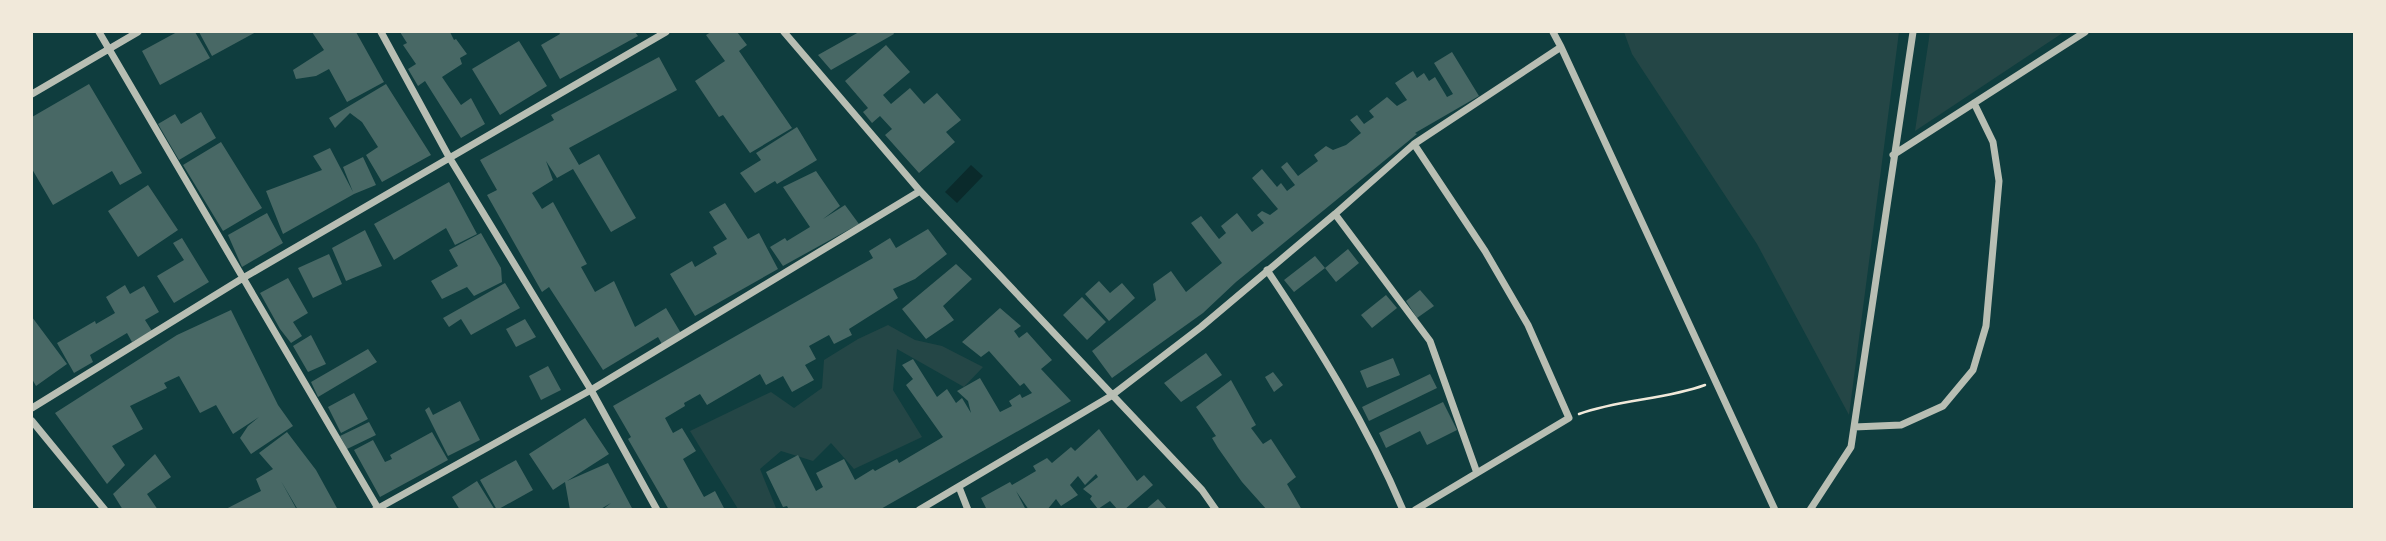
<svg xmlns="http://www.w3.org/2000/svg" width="2386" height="541" viewBox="0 0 2386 541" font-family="'Asap Condensed',sans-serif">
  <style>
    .green { fill: #244646 }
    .water { fill: #0a2a2b }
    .building { fill: #486865 }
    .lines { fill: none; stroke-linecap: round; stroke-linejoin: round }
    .path { stroke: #f1e9da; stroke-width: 2.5 }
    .minor { stroke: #b8beb3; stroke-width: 7 }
  </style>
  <rect width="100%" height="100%" fill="#0f3d3e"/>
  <!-- green -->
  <path class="green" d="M1624 32H1899L1849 415 1757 244 1632 54Z
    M1930 32H2064L1915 131Z
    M888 325 915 340 942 346 983 367 964 387 897 349 893 390 922 437 854 469 831 443 813 461 781 451 760 469 776 508 738 509 690 431 771 392 794 408 822 388 824 360 858 339Z"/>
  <!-- water -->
  <path class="water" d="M971 165 983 176 957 203 945 192Z"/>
  <!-- building -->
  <path class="building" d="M177 32H195L210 58 160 85 142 51Z
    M199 32H256L212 56Z
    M312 32H356L384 82 347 102 329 69 316 76 296 79 293 70 324 50Z
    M400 32H450L454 40 456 39 467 54 460 58 462 64 442 77 461 105 471 98 485 124 461 138 425 81 418 86 408 69 416 64 403 45 407 43Z
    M559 32H635L638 36 560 79 541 45 560 34Z
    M711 32H737L747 45 739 51 792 128 750 153 723 115 719 117 695 81 725 61 706 35Z
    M859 32H893L894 34 831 70 818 55Z
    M519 41 547 86 500 115 472 69Z
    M886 45 910 72 883 95 891 104 910 88 924 104 937 93 961 120 946 132 955 142 919 173 885 135 892 129 880 116 872 123 863 112 868 108 845 81Z
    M1452 52 1479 96 1415 133 1417 134 1236 282 1203 313 1112 378 1092 351 1156 300 1153 284 1171 271 1186 292 1222 263 1191 223 1201 216 1219 239 1226 233 1221 226 1237 213 1252 232 1264 223 1257 215 1262 211 1270 215 1278 209 1252 178 1262 169 1277 187 1281 183 1287 191 1295 185 1281 167 1287 162 1298 176 1318 161 1314 155 1326 146 1333 150 1346 145 1361 133 1350 120 1357 115 1364 124 1374 117 1369 111 1387 97 1397 106 1407 100 1395 83 1413 71 1417 78 1424 73 1429 81 1435 77 1447 97 1453 94 1434 63Z
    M659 57 677 90 569 148 579 165 599 154 636 218 611 232 573 169 557 178 546 161 553 180 532 193 542 209 553 202 587 264 581 267 595 292 614 281 635 327 666 308 682 335 663 346 658 337 603 370 549 287 542 292 487 195 497 190 480 160 554 120 551 115Z
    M89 84 142 173 120 185 112 171 53 205 32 169V117Z
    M386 84 431 155 382 182 366 155 378 147 362 122 350 113 335 128 329 118Z
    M201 112 216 138 179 160 158 124 175 114 181 124Z
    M797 127 817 160 777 184 775 181 755 193 740 173 761 160 756 153Z
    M221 142 262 208 223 231 183 165Z
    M330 148 353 192 343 167 363 157 376 185 354 194 283 234 266 191 322 170 313 156Z
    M816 171 840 206 823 219 845 205 859 224 783 266 770 247 785 238 787 241 810 227 783 187Z
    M449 182 477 234 455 245 446 228 394 260 374 224Z
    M148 185 178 230 138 257 108 211Z
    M725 203 748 239 759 233 778 269 695 316 670 274 692 261 695 267 717 254 713 247 727 239 709 212Z
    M267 213 283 243 242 267 228 235Z
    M928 229 947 254 915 279 893 289 898 298 849 329 852 335 834 344 829 335 809 346 816 359 805 365 814 380 792 392 783 376 766 385 760 374 707 405 700 394 684 403 685 406 665 418 673 433 682 428 696 451 683 459 704 497 715 491 725 510H669L628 439 631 437 613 406 873 258 869 251 890 238 896 248Z
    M365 230 382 266 346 281 332 248Z
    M481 233 501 268 502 282 474 296 467 287 442 299 431 281 458 266 449 250Z
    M182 238 209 282 174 303 157 276 184 260 173 243Z
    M1348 249 1359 263 1336 282 1325 268 1294 292 1284 280 1315 256 1325 268Z
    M329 254 342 284 313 298 298 268Z
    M956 264 972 279 943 306 954 320 926 339 902 309Z
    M288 278 308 313 293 322 302 336 291 343 280 329 260 293Z
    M1099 281 1110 293 1122 283 1135 298 1109 321 1085 294Z
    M505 283 520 308 471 335 461 319 449 327 443 318Z
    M125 285 130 294 144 286 159 312 145 320 152 331 132 342 127 333 90 355 93 362 74 373 57 343 95 321 96 324 115 313 106 297Z
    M1420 290 1434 306 1417 318 1406 301Z
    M1386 295 1397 308 1372 328 1361 315Z
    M1082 297 1106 322 1087 340 1063 315Z
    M1000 308 1021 326 1014 331 1019 338 1027 332 1052 360 1041 369 1071 401 879 510H789L787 506 783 507 766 472 798 455 816 491 823 487 816 473 844 459 855 480 873 469 875 471 897 459 899 463 943 437 906 385 913 379 902 365 913 359 937 397 947 389 956 403 962 398 971 413 968 401 957 391 980 378 1000 412 1012 406 1009 401 1020 394 1022 398 1032 393 1024 383 1020 386 989 351 981 357 962 342Z
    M231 310 278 405 293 426 251 454 240 438 248 426 259 417 233 434 216 405 200 413 179 376 164 383 167 388 130 406 143 429 112 446 125 465 107 484 55 413 177 335Z
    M32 317 67 364 36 386 32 379Z
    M525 319 536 337 516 347 506 329Z
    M311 335 326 364 308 372 293 346Z
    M368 349 377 362 318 397 311 382Z
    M1206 353 1222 375 1181 402 1164 383Z
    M1393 358 1400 375 1367 388 1360 371Z
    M548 366 561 390 541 400 529 376Z
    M1273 372 1283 385 1274 392 1265 377Z
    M1430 374 1437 388 1369 421 1362 407Z
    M1231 380 1256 425 1251 428 1263 444 1271 439 1296 477 1287 484 1302 510H1267L1242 482 1218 448 1212 438 1216 436 1196 407Z
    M354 393 368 419 341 433 328 407Z
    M460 401 480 440 448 456 425 410 429 407 433 415Z
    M1443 402 1457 430 1427 445 1420 431 1386 448 1379 433Z
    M585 418 609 454 567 481 608 463 633 510H602L611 503 599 510H570L565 482 553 490 529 454Z
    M369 422 376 435 347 449 340 436Z
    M1099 429 1137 481 1144 475 1153 485 1124 510H1118L1110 501 1098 509 1090 499 1092 496 1083 489 1098 477 1096 474 1085 485 1078 476 1070 485 1078 495 1061 506 1056 499 1047 510H1029L1016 491 1026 510H987L981 498 1010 482 1012 485 1036 471 1033 466 1047 458 1052 463 1071 447 1075 451Z
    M287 432 316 470 338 510H298L281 481 297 510H224L261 491 256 479 273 469 259 453Z
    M432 432 448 460 380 497 354 450 373 440 385 462 392 459 390 455Z
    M155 454 171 477 147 494 158 510H123L113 494Z
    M516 460 533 490 497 510 480 480Z
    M477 481 495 510H460L452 497Z
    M1158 499 1168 510H1145Z"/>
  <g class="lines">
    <!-- path -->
    <path class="path" d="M1579 414C1620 399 1664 400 1705 385"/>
    <!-- minor -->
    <path class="minor" d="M99 32 379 510
      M381 32 449 157 591 390 657 510
      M784 32 920 191 1202 490 1216 510
      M1553 32 1561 47
      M32 94 138 32
      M1414 144 1485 251 1528 325 1569 418 1415 510
      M1893 155 2085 32
      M1335 214 1430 341 1477 473
      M1267 270C1318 346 1367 425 1403 510
      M32 408 243 278 666 32
      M32 421 105 510
      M1854 427 1901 425 1943 406 1973 370 1986 326 1999 181 1993 142 1974 103
      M959 487 968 510
      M375 510 591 390 920 191
      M919 510 1111 396 1201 327 1335 214 1414 144 1561 47 1775 510
      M1810 510 1851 447 1913 32"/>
  </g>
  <!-- border -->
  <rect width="2386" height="541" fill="none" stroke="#f1e9da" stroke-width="66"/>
</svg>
